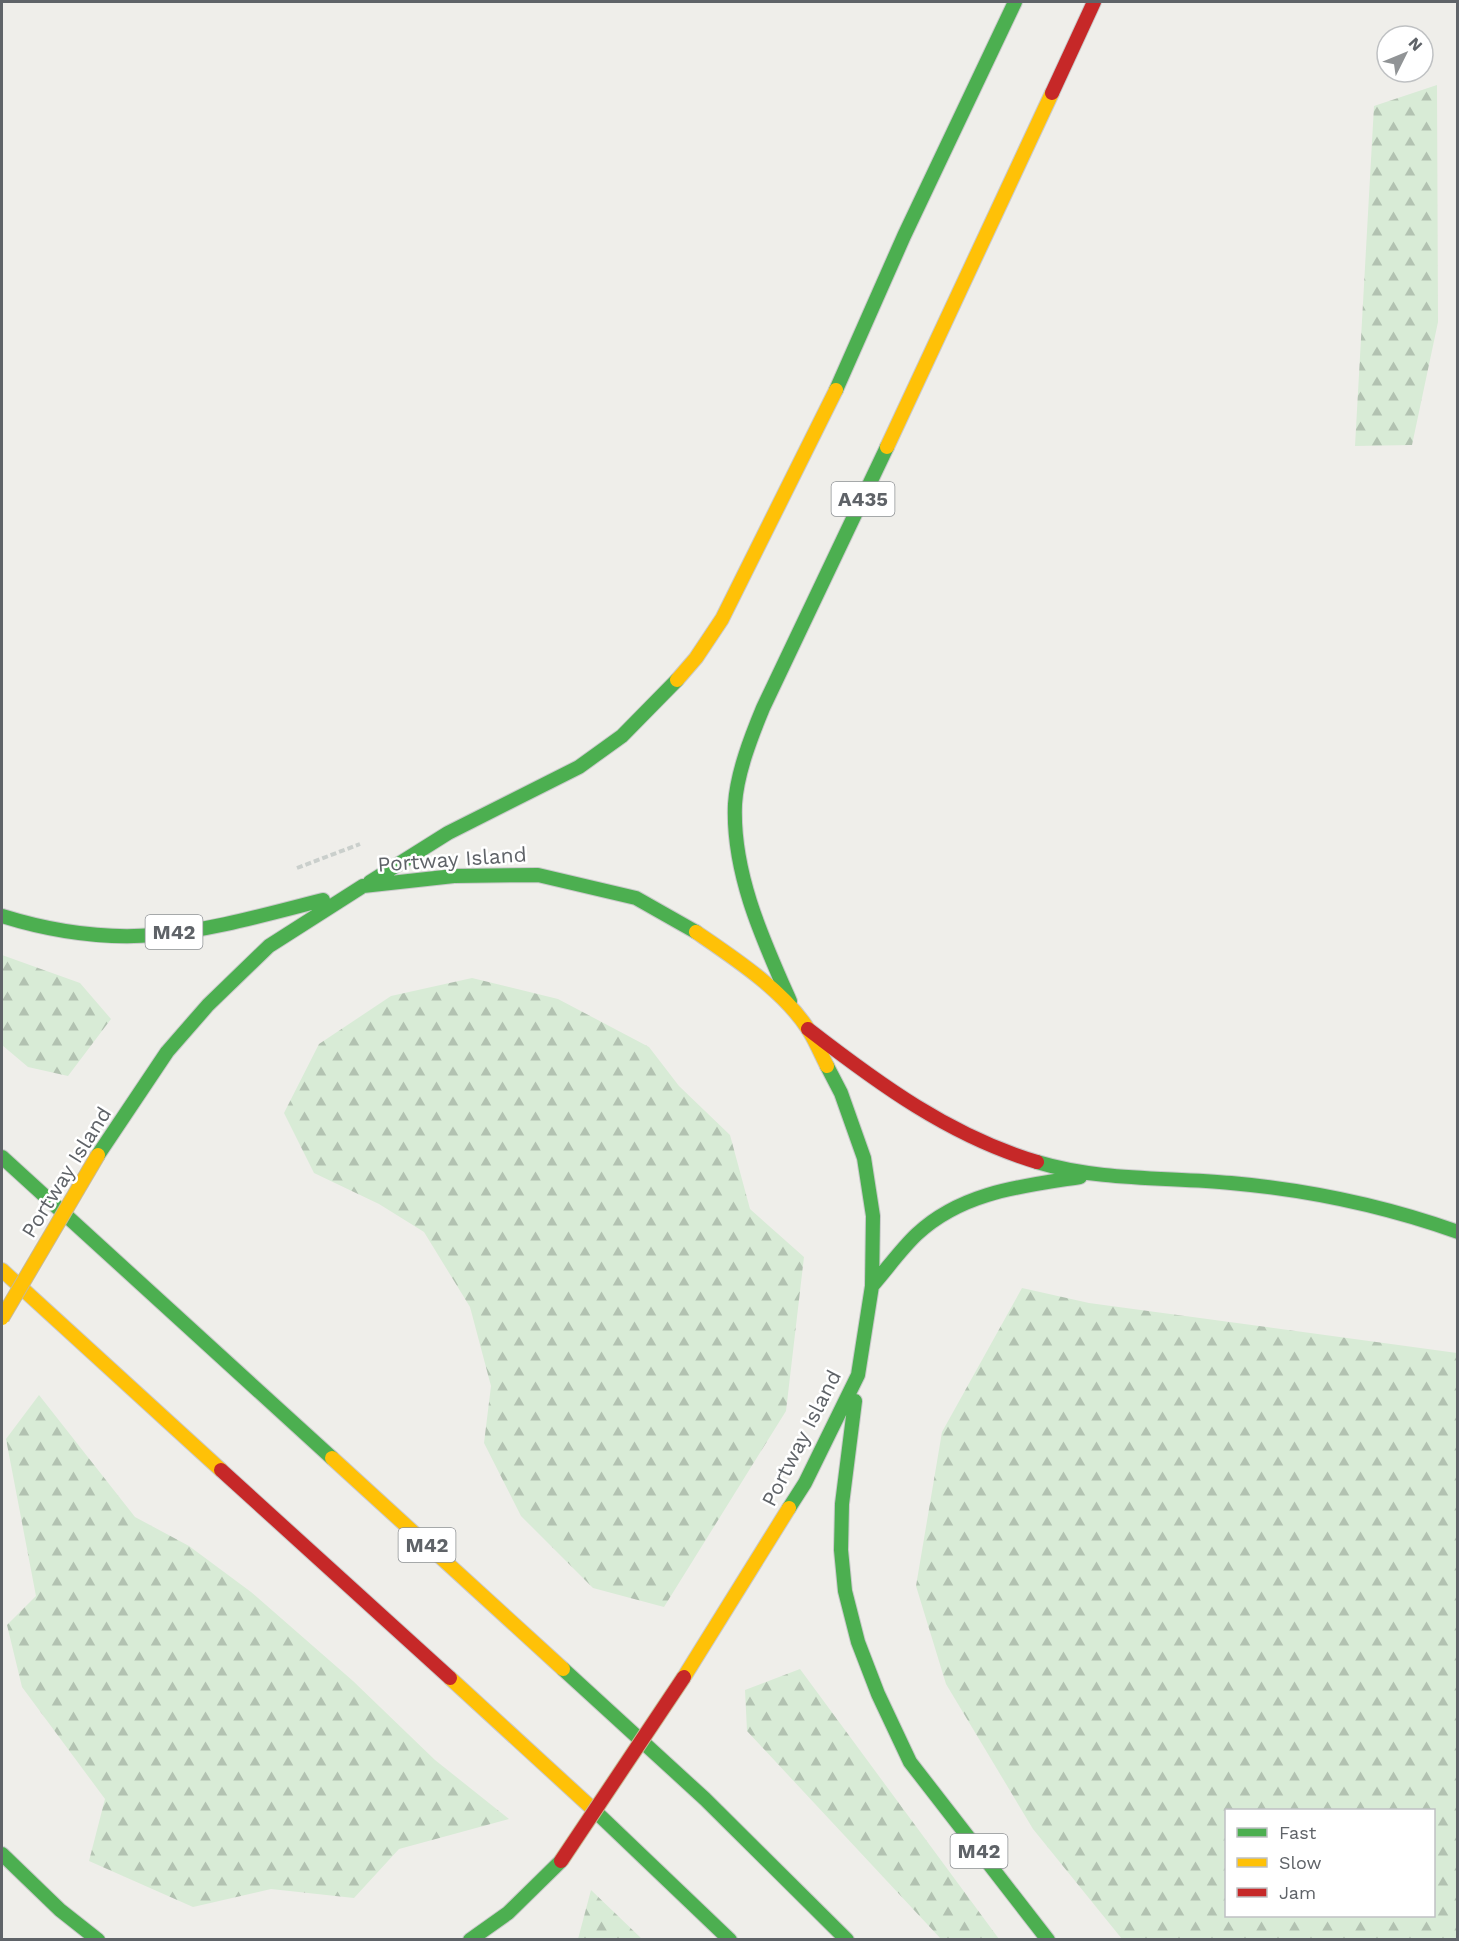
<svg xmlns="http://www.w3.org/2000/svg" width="1459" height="1941" viewBox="0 0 1459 1941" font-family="'Work Sans',sans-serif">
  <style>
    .forest { fill: url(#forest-firs); fill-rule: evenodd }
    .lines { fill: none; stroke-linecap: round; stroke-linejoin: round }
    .fast-casing { stroke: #cacacb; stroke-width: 16 }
    .slow-casing { stroke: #cacacb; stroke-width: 16 }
    .jam-casing { stroke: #cacacb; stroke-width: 16 }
    .path { stroke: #cacfcc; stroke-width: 4; stroke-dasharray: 6 3; stroke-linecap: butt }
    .fast { stroke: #4caf50; stroke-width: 14 }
    .slow { stroke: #ffc107; stroke-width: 14 }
    .jam { stroke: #c62828; stroke-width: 14 }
    .slow-bridge-casing { stroke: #c8b996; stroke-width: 16; stroke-linecap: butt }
    .jam-bridge-casing { stroke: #c8b996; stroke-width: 16; stroke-linecap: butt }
    .slow-bridge { stroke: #ffc107; stroke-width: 14 }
    .jam-bridge { stroke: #c62828; stroke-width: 14 }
    .labels { text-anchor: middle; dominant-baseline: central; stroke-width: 5; stroke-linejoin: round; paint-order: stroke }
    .shield { fill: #fff; stroke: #8f9295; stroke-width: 1.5 }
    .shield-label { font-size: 20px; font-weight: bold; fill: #5f6368 }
    .street-label { font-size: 21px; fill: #5f6368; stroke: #fff }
  </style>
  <defs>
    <pattern id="forest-firs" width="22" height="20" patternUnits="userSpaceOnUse" patternTransform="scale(1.5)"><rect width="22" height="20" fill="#d8ebd6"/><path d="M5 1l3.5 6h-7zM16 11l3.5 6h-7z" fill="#b2c2b1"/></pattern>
  </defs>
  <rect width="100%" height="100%" fill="#efeeea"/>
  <!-- forest -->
  <path class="forest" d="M1437 85 1438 322 1412 445 1355 446 1374 106Z
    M2 955 80 983 111 1019 68 1076 28 1067 2 1045Z
    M472 978 558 999 649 1047 679 1086 730 1135 750 1209 804 1257 786 1411 664 1607 593 1588 521 1516 484 1443 491 1386 470 1307 424 1232 379 1204 314 1173 284 1113 319 1044 391 996Z
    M1022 1288 1089 1303 1457 1353V1939H1122L1033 1829 946 1684 916 1586 942 1432ZM1434 1810V1916H1226V1810Z
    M39 1395 135 1517 189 1546 251 1592 353 1681 435 1760 509 1819 399 1849 354 1898 271 1889 193 1907 89 1861 105 1799 22 1687 7 1625 36 1596 6 1439Z
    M800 1669 999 1939H941L747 1731 745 1690Z
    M591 1890 642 1939H578Z"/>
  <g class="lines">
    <defs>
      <path id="fast" d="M836 390 904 236 1015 2
        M370 882 448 833 579 767 622 736 677 680
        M2 916C127 955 202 931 323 900
        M790 1001C763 940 732 873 735 804 737 773 751 737 763 708L887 447
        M98 1155 167 1052 208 1005 269 946 363 886 454 876 538 875 636 898 696 932
        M2 1157 332 1458
        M1037 1162C1099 1181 1167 1177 1231 1183 1309 1190 1385 1206 1458 1232
        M872 1286C887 1269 901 1249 917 1234 962 1192 1022 1186 1080 1177
        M855 1401 842 1504 841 1550 845 1591 858 1642 878 1694 910 1762 1048 1940
        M789 1508 805 1483 858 1375 872 1286 873 1216 864 1158 841 1093 827 1066
        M563 1669 705 1799 847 1940
        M595 1811 730 1940
        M2 1854 60 1910 98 1940
        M470 1940 508 1913 561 1861"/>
      <path id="slow" d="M887 447 1052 93
        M677 680 696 658 722 619 836 390
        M696 932C734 958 783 990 808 1029 815 1040 821 1054 827 1066
        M2 1270 221 1470
        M332 1458 563 1669
        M684 1677 789 1508
        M450 1678 595 1811"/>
      <path id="jam" d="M1052 93 1094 2
        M808 1029C879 1084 950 1136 1037 1162
        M221 1470 450 1678"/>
    </defs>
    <!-- fast casing -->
    <use href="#fast" class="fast-casing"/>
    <!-- slow casing -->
    <use href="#slow" class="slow-casing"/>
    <!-- jam casing -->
    <use href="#jam" class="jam-casing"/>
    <!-- path -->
    <path class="path" d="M297 868 360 844"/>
    <!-- fast -->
    <use href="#fast" class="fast"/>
    <!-- slow -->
    <use href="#slow" class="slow"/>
    <!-- jam -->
    <use href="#jam" class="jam"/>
    <defs>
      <path id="slow-bridge" d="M2 1318 98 1155"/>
      <path id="jam-bridge" d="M561 1861 684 1677"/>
    </defs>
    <!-- slow-bridge casing -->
    <use href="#slow-bridge" class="slow-bridge-casing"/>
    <!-- jam-bridge casing -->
    <use href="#jam-bridge" class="jam-bridge-casing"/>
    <!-- slow-bridge -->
    <use href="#slow-bridge" class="slow-bridge"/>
    <!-- jam-bridge -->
    <use href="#jam-bridge" class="jam-bridge"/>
  </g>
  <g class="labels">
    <!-- shield labels -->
    <g class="shield">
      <rect x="831.5" y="482" width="63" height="34" rx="4.5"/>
      <rect x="145.5" y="915" width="57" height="34" rx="4.5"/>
      <rect x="398.5" y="1528" width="57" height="34" rx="4.5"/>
      <rect x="950.5" y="1834" width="57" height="34" rx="4.5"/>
    </g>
    <g class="shield-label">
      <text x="863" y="499">A435</text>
      <text x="174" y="932">M42</text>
      <text x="427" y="1545">M42</text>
      <text x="979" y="1851">M42</text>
    </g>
    <!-- street labels -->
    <g class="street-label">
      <text transform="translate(452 859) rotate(-4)">Portway Island</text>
      <text transform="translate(66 1172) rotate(-58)">Portway Island</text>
      <text transform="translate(801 1438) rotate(-63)">Portway Island</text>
    </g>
  </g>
  <!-- border -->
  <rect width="1459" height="1941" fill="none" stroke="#5f6368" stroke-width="6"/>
  <!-- legend -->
  <rect x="1225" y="1809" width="210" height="108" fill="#ffffff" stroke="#bfc1c3" stroke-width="1.5"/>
  <rect x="1237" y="1828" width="30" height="9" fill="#4caf50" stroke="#bfc1c3" stroke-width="1.5"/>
  <text x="1279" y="1839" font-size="18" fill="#5f6368">Fast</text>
  <rect x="1237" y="1858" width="30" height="9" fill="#ffc107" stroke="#bfc1c3" stroke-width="1.5"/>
  <text x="1279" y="1869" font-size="18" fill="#5f6368">Slow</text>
  <rect x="1237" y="1888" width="30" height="9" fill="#c62828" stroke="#bfc1c3" stroke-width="1.5"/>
  <text x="1279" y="1899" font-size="18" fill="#5f6368">Jam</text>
  <!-- north arrow -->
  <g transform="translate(1405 54) rotate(47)"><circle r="28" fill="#ffffff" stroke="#bfc1c3" stroke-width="1.5"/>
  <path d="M0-4.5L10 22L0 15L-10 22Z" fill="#919496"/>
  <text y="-9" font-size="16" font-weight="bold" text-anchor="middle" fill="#5f6368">N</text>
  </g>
</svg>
